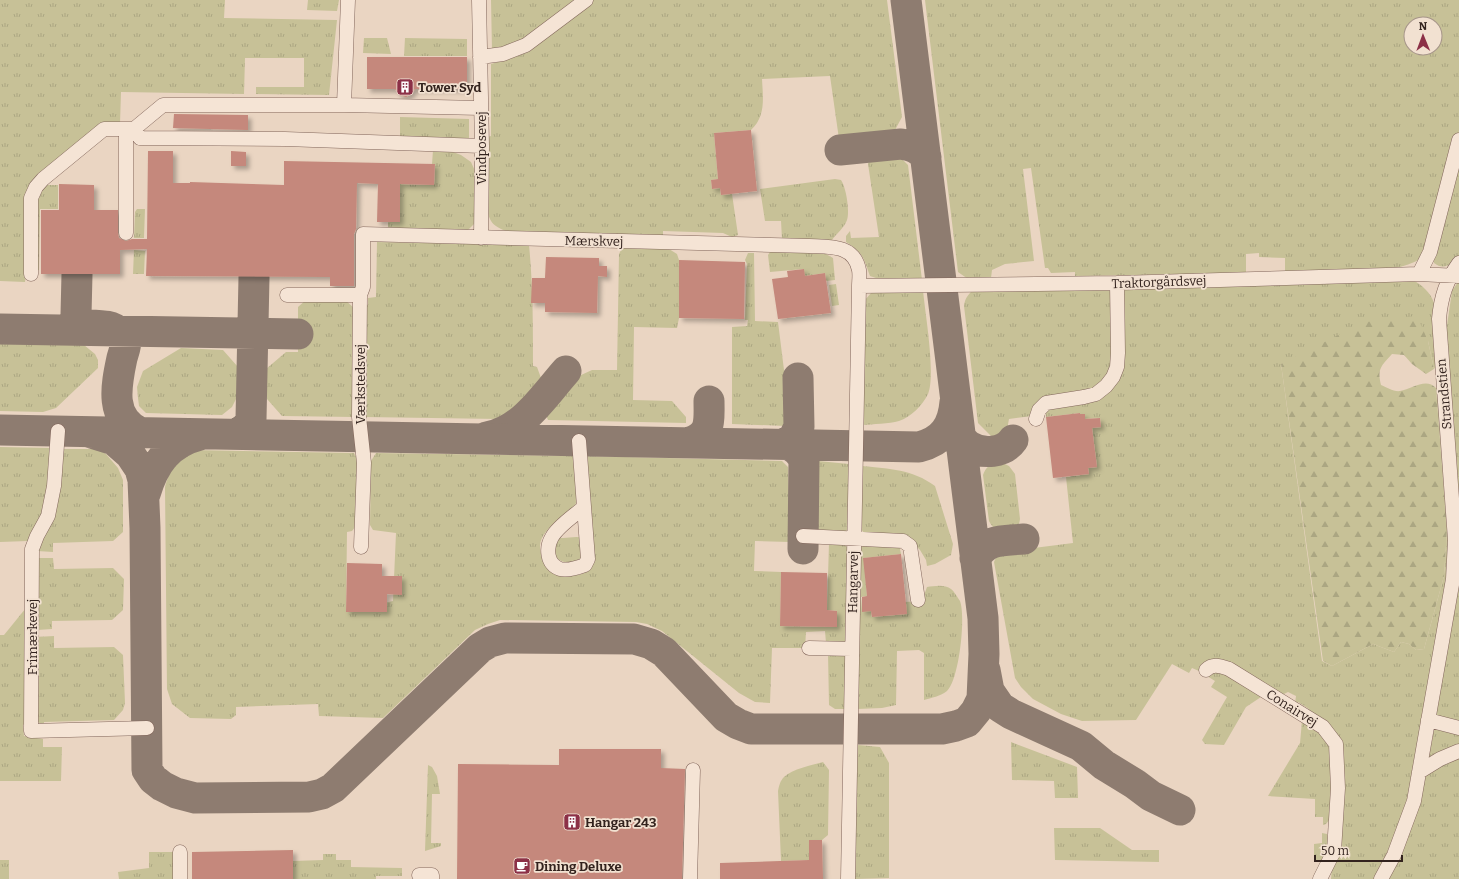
<svg xmlns="http://www.w3.org/2000/svg" width="1459" height="879" viewBox="0 0 1459 879" font-family="Bitter,serif">
  <style>
    .grass { fill: url(#grass-tufts); fill-rule: evenodd }
    .forest { fill: url(#forest-firs) }
    .lines { fill: none; stroke-linecap: round; stroke-linejoin: round }
    .taxiway { stroke: #8e7c70; stroke-width: 31 }
    .building { fill: #c5887b; filter: url(#shadow) }
    .minor-casing { stroke: #82665b; stroke-width: 15 }
    .minor { stroke: #f5e4d5; stroke-width: 14 }
    .labels { text-anchor: middle; dominant-baseline: central; stroke-width: 3.5; stroke-linejoin: round; paint-order: stroke }
    .poi-label { font-size: 13px; font-weight: bold; fill: #33231e; stroke: #f2e1d1; text-anchor: start }
    .street-label { font-size: 13px; fill: #33231e; stroke: #f2e1d1 }
  </style>
  <defs>
    <pattern id="grass-tufts" width="24" height="20" patternUnits="userSpaceOnUse"><rect width="24" height="20" fill="#c7c197"/><path d="M3 7l-1-3M5 7V3M7 7l1-3M15 17l-1-3M17 17v-4M19 17l1-3" fill="none" stroke="#aba682"/></pattern>
    <pattern id="forest-firs" width="22" height="20" patternUnits="userSpaceOnUse"><rect width="22" height="20" fill="#c7c197"/><path d="M5 1l3.5 6h-7zM16 11l3.5 6h-7z" fill="#aba682"/></pattern>
    <filter id="shadow"><feDropShadow dx="3.5" dy="3.5" stdDeviation="2" flood-color="#0004"/></filter>
  </defs>
  <rect width="100%" height="100%" fill="#ead5c2"/>
  <!-- grass -->
  <path class="grass" d="M0 0H225L224 18 337 20 329 95 256 94V87H304V58H245L244 94 121 92 120 124 36 180 25 282 0 281Z
    M308 0H339L337 11 307 10Z
    M491 0H579L525 42 492 51Z
    M593 0H887L902 117 895 130 884 135 839 139 830 76 762 79C763 98 766 116 751 130L714 133 718 179 711 180 712 189 720 188 721 195 732 194 738 235 732 237 723 233 663 231V237L508 232C494 226 490 224 487 209V137L491 136V64L517 56Z
    M925 0H1459V131L1427 252C1419 262 1408 265 1396 268L1285 272V258L1259 257V253L1246 254V273L1075 276V272L1051 273 1048 268H1045L1031 168 1023 169 1034 261 1005 264 992 270 991 278 968 279 958 272ZM1411 24H1435V48H1411Z
    M364 38H387L391 54 363 53Z
    M405 38 467 39V56H404Z
    M400 117 469 119V139H400Z
    M433 150 453 152 461 155 471 162 475 171V223L467 231 388 230V222H400V189L397 184 434 185 435 164H432Z
    M882 151 898 155 908 165 922 280 876 278 870 276C863 257 864 254 846 242V236L850 231 851 238 879 237 868 164C871 156 874 154 882 151Z
    M1459 157V255C1453 264 1444 271 1434 263L1433 255Z
    M835 179 841 180C846 187 850 211 847 220 845 227 836 234 832 240L782 239 781 221H765L760 189Z
    M42 185H58V209H40L39 270 34 271 36 197Z
    M137 209H145L144 238H134L135 212Z
    M377 242 529 245C533 285 533 326 533 366L537 367 541 378 511 413 499 419 364 417 366 308 368 304V298L376 297Z
    M622 248 669 249 677 254 679 260V318L677 328 634 327 633 400 672 401 686 417V423L548 420 545 413 579 376 592 370H617L619 254Z
    M134 250 145 251 144 274H133Z
    M773 251 824 253 833 258 835 280 826 281 825 273 805 276 803 269 770 272 768 255 770 252Z
    M748 253H754L755 321 778 322 785 378 786 426 732 424V327L747 326 748 320H745L747 264 745 260Z
    M1413 280C1423 286 1430 292 1434 303L1436 366 1434 369 1428 341 1281 364 1322 661 1332 666 1373 644 1394 652 1401 642 1409 644 1416 650 1424 649 1444 576 1447 530 1436 388 1439 390 1449 534 1448 580 1411 786C1402 818 1390 849 1375 879H1331L1341 745 1307 712 1309 709 1298 702 1297 704 1295 703 1296 696 1288 692 1280 696 1230 666H1203L1199 671 1192 668 1189 673 1172 664 1136 720 1082 721 1061 714 1033 699 1021 687 1015 678 994 562 997 555 1002 552 1073 543 1066 477 1089 474 1088 468 1097 467 1092 428 1101 427 1100 418 1085 419 1084 414H1080V413L1046 417V412H1042L1112 384 1123 289Z
    M1458 282H1459V512L1457 470 1446 332 1452 291Z
    M836 284 839 305 832 306 829 285Z
    M1113 287 1112 368 1096 388 1032 416 1009 419 1007 430 999 438 994 439 978 423 964 306C965 297 969 294 975 288Z
    M923 290C925 313 936 375 928 394 922 406 911 417 899 421 889 424 873 424 862 425L865 300 871 293Z
    M307 299H344L354 308 353 417 282 416 267 399 266 369 286 352H298V307Z
    M0 343 84 345 95 354 98 360V368L56 408 43 412 0 411Z
    M181 348 223 350 238 367 236 399 232 407 222 415 146 413 139 406 138 398 137 387 143 371Z
    M0 447 52 448 44 515 28 541 0 542Z
    M61 449H98L106 454 118 468 123 480V532L113 541 53 543V552L37 551Z
    M191 450 354 453 358 461 356 526 352 531 347 532 346 612 393 601 396 533 373 530 370 525 371 461 376 453 574 456C575 467 581 496 575 505 573 508 569 511 566 513 549 528 531 539 545 563 548 569 561 575 568 575 579 575 586 575 592 566L586 456 782 461 788 467 790 542 755 541 754 571 781 572 780 626 837 627V611L827 610 829 543H842L847 547 845 644 826 643 825 631 806 632 805 648H772L770 703 755 702 739 693 662 631 647 624 636 622 500 620 488 624 475 630 383 718 319 716 318 704 236 707V715L231 719 190 718 172 704 167 689 165 487C170 469 175 461 191 450Z
    M818 461 849 464 847 530 841 534 817 533Z
    M997 463H1003L1009 466 1015 474 1020 519C1018 538 996 536 989 521L983 475C986 467 989 465 997 463Z
    M862 466C890 469 912 469 935 486L953 544 951 555 935 564 927 566 926 560 920 550 912 542 864 533 861 529Z
    M556 537C565 540 574 535 583 538L581 558C573 564 567 564 557 559L554 550Z
    M869 543 899 544 901 554 864 558 867 596 861 597 862 611H871L872 617 906 614 905 602 922 601 927 587C934 586 945 584 951 589 954 591 958 598 960 601 966 617 959 680 947 691 941 696 931 698 924 700V653L919 650 897 651 896 705 882 708 857 709 861 547Z
    M37 558H53L54 569 113 568 124 579 123 610 112 620 52 621V629L37 630Z
    M1459 587V879H1386L1421 792 1432 741 1443 670Z
    M30 603 27 722 23 725 24 736 43 739V747H62L61 781H0V635H4Z
    M54 636V648L114 647 123 655 125 703 123 710 114 720 44 722V727L36 720V637Z
    M828 653 846 656 845 709H835L829 705Z
    M1219 670 1261 697 1246 707 1224 745 1205 744 1202 740 1227 697 1211 687 1215 681 1207 676Z
    M1302 721 1323 733 1332 752 1330 819 1326 824 1323 825V817H1315V799L1268 796 1300 743Z
    M1011 742 1077 767 1078 798H1055L1054 781 1012 780Z
    M858 745 880 747 889 763V878L855 879 857 748Z
    M823 762 829 770 828 835 822 840H809V860L781 861 778 791C779 786 780 781 784 777 792 769 812 765 823 762Z
    M428 765 432 767 437 776 440 794H432L431 843H441V846L425 851Z
    M1054 828H1100L1132 850H1159V862L1055 860Z
    M1322 833 1327 834 1330 852 1322 860H1314V844L1322 843Z
    M149 852H173V879H119L118 872 149 868Z
    M323 854H336V860H351V867L402 868V876H376V879H293V861L323 860Z
    M0 860H9V879H0Z"/>
  <!-- forest -->
  <path class="forest" d="M1417 316 1428 341 1434 369 1426 374 1412 364 1404 355 1392 354C1381 366 1377 369 1381 385 1386 387 1394 392 1400 391 1412 389 1426 377 1436 388L1447 530 1444 576 1424 649 1416 650 1409 644 1401 642 1394 652 1373 644 1332 666 1323 661 1281 364 1364 322Z"/>
  <g class="lines">
    <!-- taxiway -->
    <path class="taxiway" d="M840 150 901 144C912 146 919 148 926 157
      M77 274 76 315C79 328 94 324 104 326 109 326 114 328 118 331 121 332 124 334 125 337 127 344 124 351 122 358 116 386 109 419 141 433
      M0 329 298 334
      M0 430 919 447C943 441 953 426 955 402
      M88 432 114 440 130 454 140 469 143 480 145 528 147 770 153 779 162 786 176 793 195 798 309 797 322 794 333 788 480 648 490 642 505 638 634 639 651 644 664 652 726 717 738 724 751 729H942L956 726 967 722 976 711 982 699 984 654 983 618 906 0
      M237 434 247 427 251 419 254 277
      M487 437C523 430 543 397 566 371
      M960 438C963 440 966 444 969 446 983 455 1004 453 1013 440
      M690 442C712 435 709 420 709 401
      M783 444 793 439 799 427 798 378
      M787 444C796 448 800 452 804 460L803 549
      M145 494C154 464 168 443 200 435
      M975 558C988 538 1002 541 1024 539
      M985 670 989 691 1000 707 1011 714 1081 746 1104 765 1135 784 1151 796 1180 810"/>
  </g>
  <!-- building -->
  <path class="building" d="M367 57H467V89H415L410 95 406 97 399 95 395 89H367Z
    M174 114 248 115V130L173 128Z
    M751 130 757 191 721 195 720 188 712 189 711 180 718 179 714 133Z
    M148 151H173V183H190V182L284 185V161L435 164 434 185 400 184V222H377L378 184 357 183 356 229 354 234V286H330V277L146 276 147 249 120 250V274H41V210H59V184L94 185V210H118V233L119 238 126 241 132 239H147Z
    M231 151 246 152V166H231Z
    M546 257 599 258V266H607V277L598 276 597 313 545 312V303H531L532 278H545Z
    M679 260 745 262 744 319 679 318Z
    M804 269 805 276 825 273 831 313 778 319 772 279 788 277 787 271Z
    M1080 413V414H1085V419L1100 418 1101 427 1092 428 1097 467 1088 468 1089 474 1053 478 1046 417Z
    M901 554 907 614 872 617 871 611 862 612V597L867 596 863 558Z
    M347 563 382 564V576H402V595L387 594V612H346Z
    M781 572 827 573V610L837 611V627L780 626Z
    M559 749H661V768L685 769 682 879H457L458 764 559 765Z
    M809 840H822L823 879H720V863L809 860Z
    M293 850V879H192V852Z"/>
  <g class="lines">
    <defs>
      <path id="minor" d="M479 0 482 146 481 238
        M480 57 503 54 526 45 586 0
        M344 105 348 0
        M134 129 140 138 285 139 482 146
        M126 233V129
        M31 274V198L36 187 43 179 104 129H134L163 105H344L481 108
        M1419 274 1430 252 1459 140
        M859 286 1117 283 1419 274 1458 276
        M287 295H360L359 417 364 463 361 547
        M360 295 363 287V234L809 246C829 247 854 244 859 270 860 275 859 281 859 286L848 879
        M1036 419 1039 410 1046 403 1084 397 1096 394 1106 386 1113 377 1117 367 1118 353 1117 283
        M58 431 54 486 48 516 37 536 32 549 31 731 147 728
        M579 441 588 559 585 565C577 568 568 571 560 569 546 564 546 547 552 537 558 526 575 515 584 507
        M803 536 903 541 910 546 918 600
        M809 648 852 649
        M1206 670C1213 663 1220 666 1229 669L1323 727 1336 744 1338 788 1334 851 1320 879
        M1428 720 1459 728
        M1419 772 1440 759 1459 751
        M419 875H432V879
        M180 879V852
        M690 879 693 770
        M1381 879 1394 855 1414 801 1453 579 1455 540 1439 319C1441 297 1446 281 1459 263"/>
    </defs>
    <!-- minor casing -->
    <use href="#minor" class="minor-casing"/>
    <!-- minor -->
    <use href="#minor" class="minor"/>
  </g>
  <!-- icons -->
  <defs>
    <symbol id="building-square" viewBox="-11 -11 22 22"><rect x="-9" y="-9" width="18" height="18" rx="4" fill="#8c3047" stroke="#f2e1d1"/><path d="M-4-6H4V6H1V3H-1V6H-4ZM-2.5-4.3h1.7v1.8h-1.7ZM.8-4.3h1.7v1.8H.8ZM-2.5-1h1.7V.8h-1.7ZM.8-1h1.7V.8H.8Z" fill="#fff"/></symbol>
    <symbol id="cafe-square" viewBox="-11 -11 22 22"><rect x="-9" y="-9" width="18" height="18" rx="4" fill="#8c3047" stroke="#f2e1d1"/><path d="M-5.5-4.5H6V0H3Q3 3.5 0 3.5H-2.5Q-5.5 3.5-5.5 0ZM3-3.2v2h1.7v-2ZM-6 4.5H4V6H-6Z" fill="#fff"/></symbol>
  </defs>
  <g fill-rule="evenodd">
    <use href="#building-square" x="395" y="77" width="20" height="20"/>
    <use href="#building-square" x="562" y="812" width="20" height="20"/>
    <use href="#cafe-square" x="512" y="856" width="20" height="20"/>
  </g>
  <g class="labels">
    <!-- poi labels -->
    <g class="poi-label">
      <text x="418" y="87">Tower Syd</text>
      <text x="585" y="822">Hangar 243</text>
      <text x="535" y="866">Dining Deluxe</text>
    </g>
    <!-- street labels -->
    <g class="street-label">
      <text transform="translate(481 148) rotate(-90)">Vindposevej</text>
      <text transform="translate(594 241) rotate(1)">Mærskvej</text>
      <text transform="translate(1159 282) rotate(-2)">Traktorgårdsvej</text>
      <text transform="translate(360 384) rotate(-90)">Værkstedsvej</text>
      <text transform="translate(1444 394) rotate(-95)">Strandstien</text>
      <text transform="translate(853 582) rotate(-89)">Hangarvej</text>
      <text transform="translate(32 637) rotate(-90)">Frimærkevej</text>
      <text transform="translate(1292 708) rotate(32)">Conairvej</text>
    </g>
  </g>
  <!-- north arrow -->
  <g transform="translate(1423 36) rotate(359)"><circle r="19" fill="#f2e1d1" stroke="#a69589"/>
  <path d="M0-3L7 15L0 10L-7 15Z" fill="#8c3047"/>
  <text y="-6" font-size="11" font-weight="bold" text-anchor="middle" fill="#33231e">N</text>
  </g>
  <!-- scale -->
  <path d="M1315 855v6h87v-6" fill="none" stroke="#33231e" stroke-width="2"/>
  <text x="1321" y="855" font-size="12" fill="#33231e" stroke="#f2e1d1" stroke-width="3" paint-order="stroke">50 m</text>
</svg>
